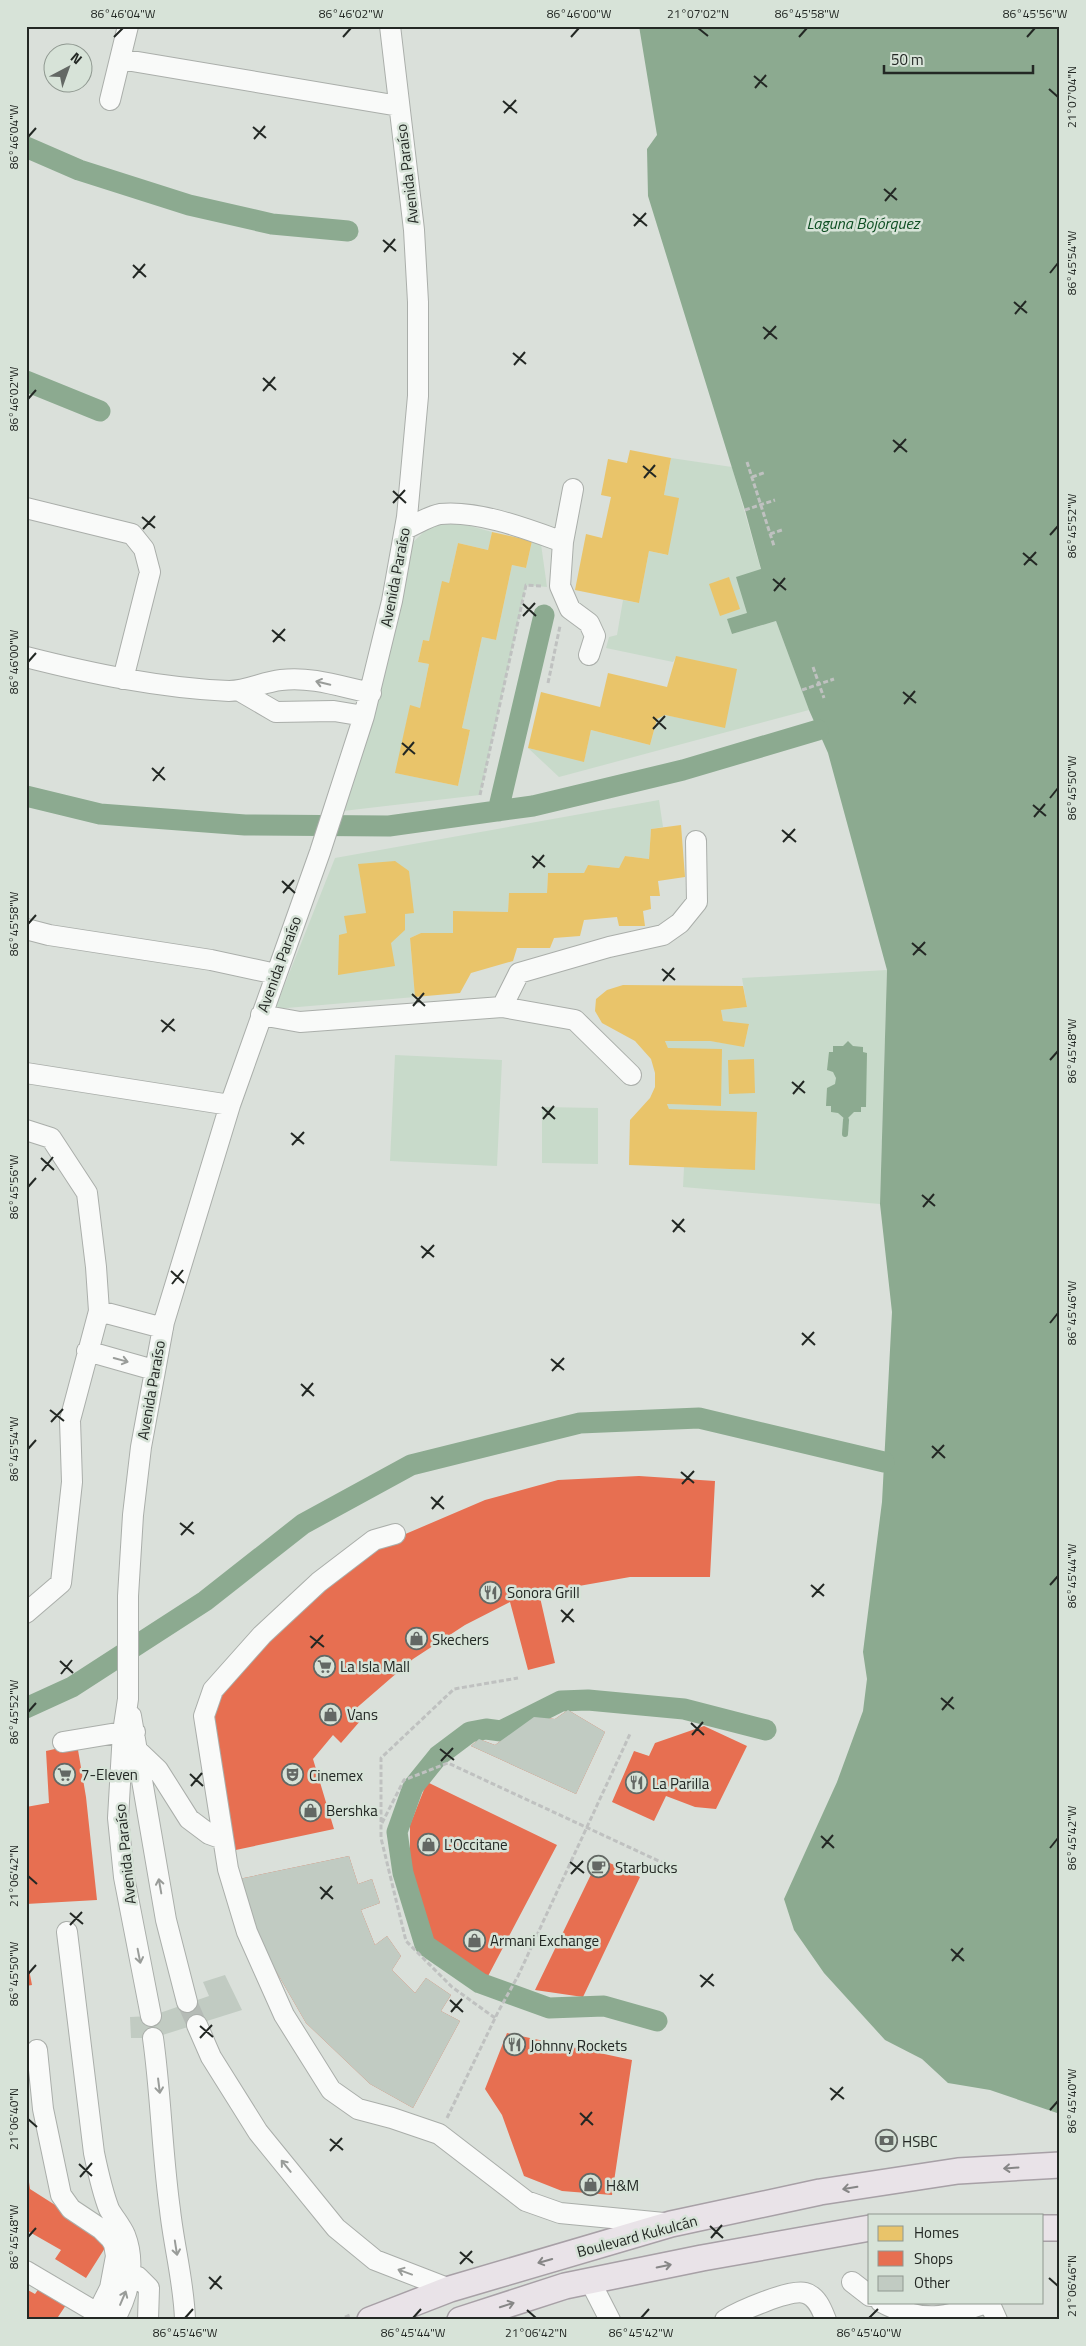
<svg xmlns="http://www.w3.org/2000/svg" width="1086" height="2346" viewBox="0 0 1086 2346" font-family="'Titillium Web',sans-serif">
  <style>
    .green { fill: #c8daca }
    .water { fill: #8caa90 }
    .homes { fill: #e9c46a }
    .shops { fill: #e76f51 }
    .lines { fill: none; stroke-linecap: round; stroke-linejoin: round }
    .stream { stroke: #8caa90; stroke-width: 6 }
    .canal { stroke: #8caa90; stroke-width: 21 }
    .building { fill: #c1cbc2 }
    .minor-tunnel { stroke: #b5bbb6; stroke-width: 20; stroke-dasharray: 20 10; stroke-linecap: butt }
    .minor-casing { stroke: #aaaeaa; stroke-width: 22 }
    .major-casing { stroke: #a7a0a6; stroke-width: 28 }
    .path { stroke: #bfc1c0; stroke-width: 3; stroke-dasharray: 5 2.5; stroke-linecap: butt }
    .minor { stroke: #f9faf9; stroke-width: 20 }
    .major { stroke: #e9e3e8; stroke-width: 25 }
    .oneway { stroke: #999c99 }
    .oneway2 { stroke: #868686 }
    .ticks { fill: none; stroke: #232824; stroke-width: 2 }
    .labels { text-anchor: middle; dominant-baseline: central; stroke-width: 5; stroke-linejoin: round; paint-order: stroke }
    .street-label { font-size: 15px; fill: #232824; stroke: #d7e3d8 }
    .poi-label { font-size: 15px; fill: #232824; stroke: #d7e3d8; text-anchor: start }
    .water-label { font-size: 16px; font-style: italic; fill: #0d4e22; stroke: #d7e3d8 }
    .neatline { fill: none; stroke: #232824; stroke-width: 2 }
    .ticks-label { font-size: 12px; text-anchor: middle; fill: #232824 }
  </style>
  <rect width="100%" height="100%" fill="#dae0da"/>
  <!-- green -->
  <path class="green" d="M671 458 732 467 761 570 748 613 732 634 776 621 809 710 559 777 528 748 584 761 591 730 650 745 657 719 665 715 725 727 676 657 673 662 606 648 609 637 617 635 623 600 639 603 649 551 667 555 664 495Z
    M444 522 463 524 492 532 488 550 458 543 449 583 429 641 423 640 418 662 429 664 420 708 410 706 396 773 458 786 470 730 462 728 482 637 496 640 512 565 526 568 532 541 541 544 547 587 526 585 480 795 343 811 412 543 427 529Z
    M659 800 663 827 651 829 649 859 625 856 619 868 588 865 584 873H548L547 893H509L508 912 453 911V933H421L410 938 415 997 275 1009 335 858Z
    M887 970 880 1204 683 1187 684 1167 755 1170 757 1113 669 1109 667 1104 721 1106 668 1048 665 1041H710L744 1046 749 1025 723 1021 721 1010 747 1007 742 978Z
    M395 1055 502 1060 497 1166 390 1161Z
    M542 1107 598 1108V1164L542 1163Z"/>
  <!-- water -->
  <path class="water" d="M639 26H1060V2114L990 2090 948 2083 922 2059 885 2040 824 1973 794 1930 784 1899 837 1782 863 1711 867 1679 863 1652 882 1502 892 1312 880 1204 887 970 828 753 809 710 776 621 732 634 727 619 747 613 736 577 761 569 745 510 648 196 647 149 657 135Z
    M848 1041 853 1046 863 1047V1052L867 1053 866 1107H861V1112H854L846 1120 838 1113 831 1112V1106H826L827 1088 835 1084 836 1078 833 1072 827 1070 829 1052H833V1046H843Z"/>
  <!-- homes -->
  <path class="homes" d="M630 450 671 458 664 495 679 498 668 555 649 551 639 603 575 590 586 534 602 538 611 497 601 495 608 459 627 463Z
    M492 532 532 541 526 568 512 565 496 640 482 637 462 728 470 730 458 786 395 773 410 705 420 708 429 664 418 662 423 640 429 641 442 581 449 583 458 543 488 550Z
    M729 577 740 609 720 616 709 584Z
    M676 656 737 669 725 728 665 715 657 719 650 745 591 730 584 762 528 748 541 692 600 707 608 673 667 687Z
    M681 825 685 877 658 881 660 896H650L651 909 643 911 645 926H619L617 917 584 920 580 936 554 938 550 948H517L513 961 471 973 460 993 415 997 410 938 421 933H453V911L508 912 509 893H547L548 873H584L588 865 619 868 625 856 649 859 651 829Z
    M395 861 409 871 414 913 405 914V930L391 943 395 966 338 975 339 935 347 933 344 916 366 913 358 864Z
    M623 985 743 986 747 1007 721 1010 723 1021 749 1024 744 1047 710 1041H665L668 1048 722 1049 721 1106 667 1104 669 1109 757 1112 755 1170 629 1165 630 1120 650 1098 655 1087V1073L651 1059 635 1041 602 1023 595 1011 596 999 607 990Z
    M754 1059 755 1093 729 1094 728 1060Z"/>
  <!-- shops -->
  <path class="shops" d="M639 1476 715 1481 710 1577H630L539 1593 555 1663 528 1670 510 1602 465 1625 413 1659 353 1711 361 1720 341 1743 333 1735 313 1759 334 1829 231 1851 209 1708 271 1633 368 1550 485 1500 558 1480Z
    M568 1710 605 1732 576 1794 471 1746 479 1739 495 1745 534 1717 555 1719Z
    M704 1726 747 1746 716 1809 695 1807 666 1796 654 1821 612 1802 634 1751 649 1756 655 1743Z
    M77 1744 86 1797 97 1900 26 1904V1807L54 1802 49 1803 46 1751Z
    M427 1782 557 1845 487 1978 428 1940 410 1873V1825Z
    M349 1856 358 1884 372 1879 380 1903 361 1910 375 1945 387 1936 401 1956 392 1970 415 1993 426 1978 451 1995 441 2011 460 2021 413 2108 370 2084 306 2023 265 1952 239 1879Z
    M599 1858 640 1877 583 1997 535 1990Z
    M26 1954 32 1985 26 1986Z
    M507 2033 632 2060 612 2195 562 2191 524 2176 502 2115 485 2089Z
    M26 2161 30 2189 110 2240 86 2278 55 2259 61 2250 26 2230Z
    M42 2284 68 2302 56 2320H26V2289L35 2294Z"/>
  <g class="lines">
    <!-- stream -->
    <path class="stream" d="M845 1134 846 1120"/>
    <!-- canal -->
    <path class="canal" d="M26 147 79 170 189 205 272 224 348 231
      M26 381 100 411
      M26 796 100 814 245 825 389 826 533 806 683 770 818 730
      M498 811 544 615
      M26 1708 72 1687 205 1601 303 1524 411 1465 580 1423 699 1418 884 1462
      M657 2021 604 2006 549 2008 480 1983 425 1945 403 1873 397 1832 413 1787 438 1756 470 1732 486 1729 501 1731 561 1701 588 1700 684 1709 766 1730"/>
  </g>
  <!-- building -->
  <path class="building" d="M568 1710 605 1732 576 1794 471 1746 479 1739 495 1745 534 1717 555 1719Z
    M349 1856 358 1884 372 1879 380 1903 361 1910 375 1945 387 1936 401 1956 392 1970 415 1993 426 1978 451 1995 441 2011 460 2021 413 2108 370 2084 306 2023 265 1952 239 1879Z
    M225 1975 242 2010 153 2038H131L130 2017 151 2016 209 1996 203 1982Z"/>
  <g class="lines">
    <!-- minor-tunnel -->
    <path class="minor-tunnel" d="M187 2002 197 2025"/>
    <defs>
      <path id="minor" d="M120 59 399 106
        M110 100 128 26
        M573 489 563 542 560 586 570 609 589 623 595 636 589 655
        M26 508 132 534 144 549 150 572 123 679
        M405 529C415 525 429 516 440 514 478 510 527 529 563 542
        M26 657C93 674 160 688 229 691 247 691 263 682 281 680 311 676 342 687 371 693
        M240 691 276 712 334 711 364 716
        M26 929 49 935 211 960 276 974
        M502 1007 519 973 609 947 663 935 680 923 697 902 696 841
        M261 1015 300 1022 502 1007 575 1020 631 1075
        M26 1073 230 1105
        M26 1130 51 1138 87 1193 96 1267 99 1311 70 1420 72 1482 61 1583 26 1613
        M99 1311 163 1328
        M87 1351 154 1370
        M395 1534 374 1540 319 1582 262 1635 213 1690 204 1716 228 1869 247 1932 284 2015 331 2090 358 2109 392 2118 439 2134 526 2201 560 2213 664 2223
        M131 1716 166 1920 187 2002
        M63 1742 123 1732H135
        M137 1750 158 1770 189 1819 209 1834 223 1839
        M67 1932 94 2153C98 2172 102 2191 109 2209 114 2218 121 2226 125 2235 136 2263 129 2295 114 2320
        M151 2016 124 1877 118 1818 123 1732 128 1699V1596L133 1515 141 1447 164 1322 230 1105 320 852 364 716 392 601 407 517 418 396V302L414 230 390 26
        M197 2025 211 2057 258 2132 336 2228 375 2260 450 2289
        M153 2038C161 2095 162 2153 170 2210 174 2247 184 2283 185 2320
        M37 2050 43 2109 61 2195 71 2209 101 2229 111 2239 114 2244 116 2256 110 2288 94 2320
        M26 2271 109 2320
        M119 2272 138 2277 149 2288 148 2320
        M590 2281 610 2320
        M852 2282 870 2296
        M881 2302C922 2324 947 2318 988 2302
        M989 2302 997 2320
        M725 2320C739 2311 790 2289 805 2293 817 2296 822 2310 826 2320"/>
      <path id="major" d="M1042 2228H1060
        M370 2320 450 2289 671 2224 820 2192 958 2171 1060 2165
        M460 2320 565 2286 702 2258 870 2228"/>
    </defs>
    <!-- minor casing -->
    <use href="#minor" class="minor-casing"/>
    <!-- major casing -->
    <use href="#major" class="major-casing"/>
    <!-- path -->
    <path class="path" d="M747 462 774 546
      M752 477 766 472
      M745 510 775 500
      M770 534 782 530
      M813 667 824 698
      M548 683 560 626
      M802 690 834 679
      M480 795 526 585 541 586
      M382 1823 404 1780 448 1763 676 1869
      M495 2018 452 1987 406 1941 381 1838V1758L454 1689 518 1678
      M447 2118 498 2012 518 1976 630 1734
      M338 2320 350 2315"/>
    <!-- minor -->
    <use href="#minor" class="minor"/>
    <!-- major -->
    <use href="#major" class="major"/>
  </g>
  <!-- one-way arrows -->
  <defs><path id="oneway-shaft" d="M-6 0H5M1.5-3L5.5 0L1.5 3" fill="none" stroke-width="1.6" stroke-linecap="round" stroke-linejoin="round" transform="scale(1.25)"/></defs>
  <g class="oneway">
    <use href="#oneway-shaft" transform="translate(323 683) rotate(-167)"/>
    <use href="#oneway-shaft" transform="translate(121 1360) rotate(15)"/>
    <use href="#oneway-shaft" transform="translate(160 1886) rotate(-100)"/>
    <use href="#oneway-shaft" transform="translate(139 1956) rotate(79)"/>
    <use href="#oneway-shaft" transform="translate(159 2086) rotate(83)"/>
    <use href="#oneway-shaft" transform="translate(286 2166) rotate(-129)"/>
    <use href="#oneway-shaft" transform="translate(176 2248) rotate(81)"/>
    <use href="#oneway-shaft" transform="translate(405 2272) rotate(-160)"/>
    <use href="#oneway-shaft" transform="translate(123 2298) rotate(-67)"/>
  </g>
  <g class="oneway2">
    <use href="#oneway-shaft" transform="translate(1011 2168) rotate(176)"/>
    <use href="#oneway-shaft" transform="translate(850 2188) rotate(171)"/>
    <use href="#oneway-shaft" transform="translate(545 2261) rotate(164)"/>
    <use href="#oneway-shaft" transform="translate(664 2266) rotate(-12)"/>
    <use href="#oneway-shaft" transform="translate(507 2305) rotate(-18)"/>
  </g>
  <!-- ticks -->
  <path class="ticks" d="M698 28 708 36M114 37 123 28M343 37 351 28M571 37 579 28M799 37 807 28M1027 37 1035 28M754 76 767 87M755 88 766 75M1049 89 1058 97M503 101 517 113M504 113 516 100M253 127 266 138M28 137 36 128M254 139 265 126M884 189 897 200M885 201 896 188M633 214 647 226M634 226 646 213M383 240 396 251M384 252 395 239M133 265 146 277M1050 273 1058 263M133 278 145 264M1014 302 1027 313M1015 314 1026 301M763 327 777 339M764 339 776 326M513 353 526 364M514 365 525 352M263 378 276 390M263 391 275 377M28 399 36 390M893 440 907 452M894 452 906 439M643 466 656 477M644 478 655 465M393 491 406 503M393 503 405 490M142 517 155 528M143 529 155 516M1050 535 1058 526M1023 553 1037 565M1024 565 1036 552M773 579 786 590M774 591 785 578M523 604 536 616M523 616 535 603M272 630 285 641M273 642 285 629M28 662 36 653M903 692 916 703M904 704 915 691M653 717 666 729M653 729 665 716M402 743 415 754M403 755 414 742M152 768 165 780M153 781 164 767M1050 798 1058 788M1033 805 1046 816M1034 817 1045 804M782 830 796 842M783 842 795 829M532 856 545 867M533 868 544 855M282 881 295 893M283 893 294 880M28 924 36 915M912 943 926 955M913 955 925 942M662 969 675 980M663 981 674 968M412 994 425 1006M413 1006 424 993M161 1020 175 1031M162 1032 174 1019M1050 1060 1058 1051M792 1082 805 1093M793 1094 804 1081M542 1107 555 1119M543 1119 554 1106M291 1133 304 1144M292 1145 304 1132M41 1158 54 1170M42 1171 53 1157M28 1187 36 1178M922 1195 935 1206M923 1207 934 1194M672 1220 685 1232M673 1232 684 1219M421 1246 434 1257M422 1258 434 1245M171 1271 184 1283M172 1284 183 1270M1050 1323 1058 1313M802 1333 815 1345M802 1345 814 1332M551 1359 564 1370M552 1371 564 1358M301 1384 314 1396M302 1396 313 1383M50 1410 64 1421M51 1422 63 1409M932 1446 945 1458M28 1449 36 1440M932 1458 944 1445M681 1472 694 1483M682 1484 694 1471M431 1497 444 1509M432 1509 443 1496M180 1523 194 1534M181 1535 193 1522M811 1585 824 1596M1050 1585 1058 1576M812 1597 824 1584M561 1610 574 1622M562 1622 573 1609M310 1636 324 1647M311 1648 323 1635M60 1661 73 1673M61 1674 72 1660M941 1698 954 1709M942 1710 953 1697M28 1712 36 1703M691 1723 704 1735M692 1735 703 1722M440 1749 454 1760M441 1761 453 1748M190 1774 203 1786M191 1786 202 1773M821 1836 834 1848M822 1848 833 1835M1050 1848 1058 1838M570 1862 584 1873M571 1874 583 1861M28 1876 37 1884M320 1887 333 1899M321 1899 332 1886M70 1913 83 1924M70 1925 82 1912M951 1949 964 1961M952 1961 963 1948M28 1974 36 1965M700 1975 714 1986M701 1987 713 1974M450 2000 463 2012M451 2012 462 1999M200 2026 213 2037M200 2038 212 2025M830 2088 844 2099M831 2100 843 2087M1050 2110 1058 2101M580 2113 593 2125M28 2119 37 2127M581 2125 592 2112M330 2139 343 2150M330 2151 342 2138M79 2164 92 2176M80 2177 92 2163M710 2226 723 2238M28 2237 36 2228M711 2238 722 2225M460 2252 473 2263M460 2264 472 2251M209 2277 222 2289M1049 2278 1058 2286M210 2289 221 2276M527 2310 536 2318M185 2318 193 2309M413 2318 421 2309M641 2318 649 2309M869 2318 878 2309"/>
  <!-- icons -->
  <defs>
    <symbol id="restaurant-ring" viewBox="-11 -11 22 22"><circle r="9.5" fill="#d7e3d8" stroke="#636864" stroke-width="1.5"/><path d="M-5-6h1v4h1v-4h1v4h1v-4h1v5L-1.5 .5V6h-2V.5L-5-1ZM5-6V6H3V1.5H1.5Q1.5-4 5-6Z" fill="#636864"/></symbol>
    <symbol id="shop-ring" viewBox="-11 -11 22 22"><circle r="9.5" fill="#d7e3d8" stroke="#636864" stroke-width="1.5"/><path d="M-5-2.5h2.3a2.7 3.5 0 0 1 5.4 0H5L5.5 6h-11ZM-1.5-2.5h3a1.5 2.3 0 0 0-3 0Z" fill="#636864"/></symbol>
    <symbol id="supermarket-ring" viewBox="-11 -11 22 22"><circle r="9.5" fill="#d7e3d8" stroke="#636864" stroke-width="1.5"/><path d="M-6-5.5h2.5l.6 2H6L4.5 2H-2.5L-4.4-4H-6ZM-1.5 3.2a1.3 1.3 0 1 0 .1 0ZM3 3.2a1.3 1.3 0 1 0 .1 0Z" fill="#636864"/></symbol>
    <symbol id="theatre-ring" viewBox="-11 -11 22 22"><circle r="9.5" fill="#d7e3d8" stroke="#636864" stroke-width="1.5"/><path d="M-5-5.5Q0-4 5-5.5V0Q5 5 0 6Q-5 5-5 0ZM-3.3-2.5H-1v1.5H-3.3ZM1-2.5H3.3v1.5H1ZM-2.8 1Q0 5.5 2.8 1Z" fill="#636864"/></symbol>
    <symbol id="cafe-ring" viewBox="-11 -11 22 22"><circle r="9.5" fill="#d7e3d8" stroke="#636864" stroke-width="1.5"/><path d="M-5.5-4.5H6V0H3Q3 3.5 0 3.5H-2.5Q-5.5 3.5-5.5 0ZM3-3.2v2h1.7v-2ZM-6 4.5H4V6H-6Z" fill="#636864"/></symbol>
    <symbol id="bank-ring" viewBox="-11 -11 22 22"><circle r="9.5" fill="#d7e3d8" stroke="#636864" stroke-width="1.5"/><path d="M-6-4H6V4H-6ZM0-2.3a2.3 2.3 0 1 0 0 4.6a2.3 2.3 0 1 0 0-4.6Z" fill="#636864"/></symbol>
  </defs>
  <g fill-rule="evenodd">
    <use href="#restaurant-ring" x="478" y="1580" width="25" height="25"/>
    <use href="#shop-ring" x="404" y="1626" width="25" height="25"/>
    <use href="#supermarket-ring" x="312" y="1654" width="25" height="25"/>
    <use href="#shop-ring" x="318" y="1702" width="25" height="25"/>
    <use href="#supermarket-ring" x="52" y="1762" width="25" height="25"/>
    <use href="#theatre-ring" x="280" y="1762" width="25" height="25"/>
    <use href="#restaurant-ring" x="624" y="1770" width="25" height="25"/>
    <use href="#shop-ring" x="298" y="1798" width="25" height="25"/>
    <use href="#shop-ring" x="416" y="1832" width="25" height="25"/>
    <use href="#cafe-ring" x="586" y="1854" width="25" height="25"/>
    <use href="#shop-ring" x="462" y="1928" width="25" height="25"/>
    <use href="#restaurant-ring" x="502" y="2032" width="25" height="25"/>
    <use href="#bank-ring" x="874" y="2128" width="25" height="25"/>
    <use href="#shop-ring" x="578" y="2172" width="25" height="25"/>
  </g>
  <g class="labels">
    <!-- street labels -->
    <g class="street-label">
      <text transform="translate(407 174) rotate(-97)">Avenida Paraíso</text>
      <text transform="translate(395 577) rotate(-79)">Avenida Paraíso</text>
      <text transform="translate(279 964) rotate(-70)">Avenida Paraíso</text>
      <text transform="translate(151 1390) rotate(-80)">Avenida Paraíso</text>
      <text transform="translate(125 1854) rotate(-96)">Avenida Paraíso</text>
      <text transform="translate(637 2236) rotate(-15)">Boulevard Kukulcán</text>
    </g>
    <!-- poi labels -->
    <g class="poi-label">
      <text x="507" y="1592">Sonora Grill</text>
      <text x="432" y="1639">Skechers</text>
      <text x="340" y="1666">La Isla Mall</text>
      <text x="347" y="1714">Vans</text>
      <text x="81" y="1774">7-Eleven</text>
      <text x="309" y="1775">Cinemex</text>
      <text x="652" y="1783">La Parilla</text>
      <text x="326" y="1810">Bershka</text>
      <text x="444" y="1844">L'Occitane</text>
      <text x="615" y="1867">Starbucks</text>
      <text x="490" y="1940">Armani Exchange</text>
      <text x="530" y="2045">Johnny Rockets</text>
      <text x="902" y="2141">HSBC</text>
      <text x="606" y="2185">H&amp;M</text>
    </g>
    <!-- water labels -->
    <g class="water-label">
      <text x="863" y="223">Laguna Bojórquez</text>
    </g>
  </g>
  <!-- border -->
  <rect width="1086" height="2346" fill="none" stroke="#d7e3d8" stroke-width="55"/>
  <!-- legend -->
  <rect x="868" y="2214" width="175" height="90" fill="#d7e3d8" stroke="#8f9890"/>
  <rect x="878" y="2226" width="25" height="15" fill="#e9c46a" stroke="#8f9890"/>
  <text x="914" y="2238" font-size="15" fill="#232824">Homes</text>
  <rect x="878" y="2251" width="25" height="15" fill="#e76f51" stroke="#8f9890"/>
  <text x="914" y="2264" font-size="15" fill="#232824">Shops</text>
  <rect x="878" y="2276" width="25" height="15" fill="#c1cbc2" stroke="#8f9890"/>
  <text x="914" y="2288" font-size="15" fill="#232824">Other</text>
  <!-- north arrow -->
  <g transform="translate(68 68) rotate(41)"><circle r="24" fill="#d7e3d8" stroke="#8f9890"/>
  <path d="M0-4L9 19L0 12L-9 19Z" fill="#636864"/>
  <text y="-8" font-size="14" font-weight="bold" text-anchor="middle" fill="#232824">N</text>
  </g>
  <!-- scale -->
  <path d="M884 65v8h149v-8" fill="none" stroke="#232824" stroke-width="2.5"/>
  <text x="891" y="65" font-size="15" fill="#232824" stroke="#d7e3d8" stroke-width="4" paint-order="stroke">50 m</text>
  <rect x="28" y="28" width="1030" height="2290" class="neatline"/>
  <g class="ticks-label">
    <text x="123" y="18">86°46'04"W</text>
    <text x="351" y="18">86°46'02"W</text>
    <text x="579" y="18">86°46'00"W</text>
    <text x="698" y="18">21°07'02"N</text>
    <text x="807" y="18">86°45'58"W</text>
    <text x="1035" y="18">86°45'56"W</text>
    <text transform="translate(1072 97) rotate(-90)" y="4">21°07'04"N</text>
    <text transform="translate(14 137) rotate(-90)" y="4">86°46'04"W</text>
    <text transform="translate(1072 263) rotate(-90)" y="4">86°45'54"W</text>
    <text transform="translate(14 399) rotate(-90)" y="4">86°46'02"W</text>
    <text transform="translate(1072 526) rotate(-90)" y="4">86°45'52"W</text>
    <text transform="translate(14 662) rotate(-90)" y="4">86°46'00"W</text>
    <text transform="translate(1072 788) rotate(-90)" y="4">86°45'50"W</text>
    <text transform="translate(14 924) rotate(-90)" y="4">86°45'58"W</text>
    <text transform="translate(1072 1051) rotate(-90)" y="4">86°45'48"W</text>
    <text transform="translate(14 1187) rotate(-90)" y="4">86°45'56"W</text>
    <text transform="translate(1072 1313) rotate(-90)" y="4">86°45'46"W</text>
    <text transform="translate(14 1449) rotate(-90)" y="4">86°45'54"W</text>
    <text transform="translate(1072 1576) rotate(-90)" y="4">86°45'44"W</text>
    <text transform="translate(14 1712) rotate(-90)" y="4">86°45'52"W</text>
    <text transform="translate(1072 1838) rotate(-90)" y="4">86°45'42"W</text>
    <text transform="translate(14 1876) rotate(-90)" y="4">21°06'42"N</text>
    <text transform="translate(14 1974) rotate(-90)" y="4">86°45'50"W</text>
    <text transform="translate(1072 2101) rotate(-90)" y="4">86°45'40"W</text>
    <text transform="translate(14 2119) rotate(-90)" y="4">21°06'40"N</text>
    <text transform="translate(14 2237) rotate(-90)" y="4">86°45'48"W</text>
    <text transform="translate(1072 2286) rotate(-90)" y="4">21°06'46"N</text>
    <text x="185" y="2337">86°45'46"W</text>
    <text x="413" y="2337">86°45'44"W</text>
    <text x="536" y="2337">21°06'42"N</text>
    <text x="641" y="2337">86°45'42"W</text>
    <text x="869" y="2337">86°45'40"W</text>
  </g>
</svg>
